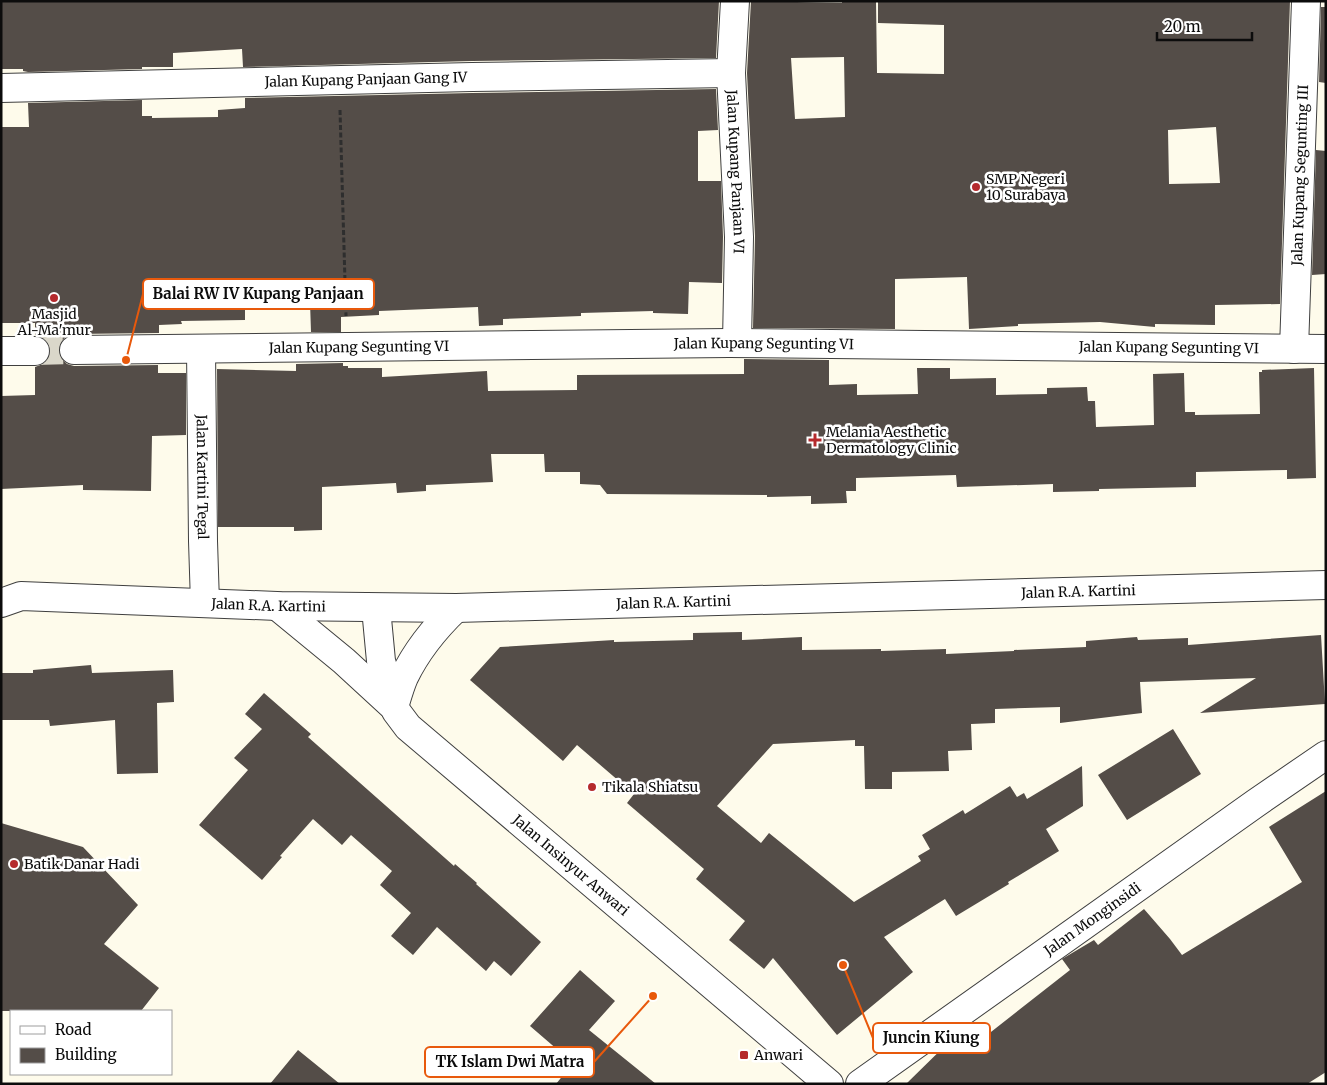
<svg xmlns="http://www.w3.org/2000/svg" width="1327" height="1085" viewBox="0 0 1327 1085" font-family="Merriweather,serif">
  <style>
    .building { fill: #544d48; fill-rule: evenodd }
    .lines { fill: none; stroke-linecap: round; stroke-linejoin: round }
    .minor-tunnel { stroke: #dad7ca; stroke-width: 28; stroke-dasharray: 28 14; stroke-linecap: butt }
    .minor-casing { stroke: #3f3f3f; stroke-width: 30 }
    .path { stroke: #2e2e2e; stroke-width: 3; stroke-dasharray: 5 2.5; stroke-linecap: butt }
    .minor { stroke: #fff; stroke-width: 28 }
    .poi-dot { fill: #b52a2d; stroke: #fff; stroke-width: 2 }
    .labels { text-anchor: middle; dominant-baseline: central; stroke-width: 5; stroke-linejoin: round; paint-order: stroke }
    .street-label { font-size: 14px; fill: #0c0c0c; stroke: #fff }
    .poi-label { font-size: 14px; fill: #0c0c0c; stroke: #fff; text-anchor: start }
    .leader { fill: none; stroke: #e8590c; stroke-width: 2 }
    .callout-dot { fill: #e8590c; stroke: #fff; stroke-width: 2 }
    .callout { fill: #fff; stroke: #e8590c; stroke-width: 2 }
    .callout-label { font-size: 15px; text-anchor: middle; font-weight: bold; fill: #0c0c0c }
  </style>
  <rect width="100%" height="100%" fill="#fefbeb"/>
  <!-- building -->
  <path class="building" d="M1 1H719L716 58 472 61 243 67 242 49 173 53V67H142V69L28 72 23 71V69H1Z
    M751 1 842 3V1H876L877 73 944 74V25L878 23V1H1290L1280 304 1215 305V325L1155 324V327L1100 322 1018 324V326L969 329 967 277 895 279V329L753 328 755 236 747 73ZM844 57 845 117 795 119 791 58ZM1216 127 1220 183 1169 184 1168 130Z
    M1321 7H1326V83L1319 82Z
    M716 89 718 130 698 131V181H721L723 237 722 283 689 282 688 314 653 313V311L581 313V316L503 319V325L479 326 478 307 379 311V315L341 317V332H311L310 302 245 304V320L181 321 182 324 159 325V333L73 334 66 336 61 342 58 350 61 358 67 364 74 366 158 365V373H186V435L152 436 151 491 83 490V485L1 489V396L35 395V367L43 364 49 358 51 351 48 343 42 337 35 335V323H1V127H29L28 103 142 100V116H152V118L218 117V110L245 108V98L472 93Z
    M1316 150 1326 151V274L1312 275Z
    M744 359 829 360V385L857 384V395L918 394 917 368H950V379L996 378V395L1047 394V388L1087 387 1088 401H1095L1096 427 1154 425 1153 374 1184 373 1185 412H1195V415L1260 414 1259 372H1262V370L1314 368 1316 478 1287 479V470L1196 472V487L1099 489V491L1053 492V484L957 487 956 475 856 478V491H846L847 503 811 504V496L767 497V495L607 494 600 485 580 484V472H545L544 454H491L493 482 426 485V491L397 493 396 483 322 487V530L294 531V527H218L217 369 296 371V364L343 363V366H348V368H382V377L487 371 488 391 577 390V375L744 374Z
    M742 632V640L802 637V650L881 649V651L946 649V654L1014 651V650L1086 647V641L1137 637 1138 640 1188 638V645L1321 635 1325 704 1200 713 1256 678 1140 682 1142 713 1060 723V707L995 709V723L971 724 972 750 948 751 949 771 892 772V789H865L864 746H855V740L773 744 717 806 761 843 769 833 854 902 921 861 918 856 930 849 922 835 963 810 965 814 1010 786 1017 797 1024 793 1027 799 1082 766 1083 806 1046 829 1059 851 1008 882 1009 884 956 916 945 899 884 937 913 972 837 1035 773 958 764 969 729 940 745 921 696 879 704 869 627 803 634 794 577 745 563 761 470 680 500 647 614 640V642L693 640V633Z
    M91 665 92 673 173 670 174 702 157 703 158 773 117 774 115 720 50 726 49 720H1V673H33V670Z
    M264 693 311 734 308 737 454 866 455 864 477 883 476 884 541 942 511 976 494 961 486 971 437 927 413 955 391 936 411 913 380 885 392 871 351 835 342 845 313 819 280 856 282 857 262 880 199 825 248 770 234 758 262 729 245 714Z
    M1173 729 1201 774 1127 820 1098 775Z
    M1326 791V1072L1307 1084H906L957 1034 964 1029 982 1039 1070 970 1062 959 1094 940 1098 945 1144 909 1170 939 1182 955 1302 882 1269 827Z
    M1 823 83 847 138 905 104 944 159 988 141 1011H1Z
    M580 970 615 1001 589 1030 656 1084H556L573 1063 530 1026Z
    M298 1050 340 1084H270Z"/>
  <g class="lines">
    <!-- minor-tunnel -->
    <path class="minor-tunnel" d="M35 351 74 350"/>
    <defs>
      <g id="minor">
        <path id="s1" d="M735 1 731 73 739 237 737 343"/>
        <path id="s2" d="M1 88 472 77 731 73"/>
        <path id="s3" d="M201 349 203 541 205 603"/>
        <path id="s4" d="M1294 349 1306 1"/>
        <path id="s5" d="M74 350 729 343 1326 349"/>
        <path d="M1 351H35"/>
        <path id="s6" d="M1 603 21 596 277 606 456 608 1326 585"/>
        <path d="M277 606 344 661 394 707C397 697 400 686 404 677 417 650 435 628 456 608"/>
        <path id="s7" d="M376 608 381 661 396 711 408 727 829 1084"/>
        <path id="s8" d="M860 1084 1256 803 1326 755"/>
      </g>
    </defs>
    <!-- minor casing -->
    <use href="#minor" class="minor-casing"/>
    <!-- path -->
    <path class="path" d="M340 110 346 316"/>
    <!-- minor -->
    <use href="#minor" class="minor"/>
  </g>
  <!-- markers -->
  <g class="poi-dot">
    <circle cx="976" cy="187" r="5"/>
    <circle cx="54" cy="298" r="5"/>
    <path d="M812.5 432.5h5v5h5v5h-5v5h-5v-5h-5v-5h5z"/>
    <circle cx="592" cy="787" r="5"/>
    <circle cx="14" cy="864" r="5"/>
    <rect x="739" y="1050" width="10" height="10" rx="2.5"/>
  </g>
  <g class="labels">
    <!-- street labels -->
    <g class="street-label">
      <text stroke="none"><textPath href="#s2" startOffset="365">Jalan Kupang Panjaan Gang IV</textPath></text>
      <text stroke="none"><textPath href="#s1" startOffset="171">Jalan Kupang Panjaan VI</textPath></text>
      <text stroke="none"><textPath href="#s4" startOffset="174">Jalan Kupang Segunting III</textPath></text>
      <text stroke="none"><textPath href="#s5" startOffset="690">Jalan Kupang Segunting VI</textPath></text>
      <text stroke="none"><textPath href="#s5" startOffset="285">Jalan Kupang Segunting VI</textPath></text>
      <text stroke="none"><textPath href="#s5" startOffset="1095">Jalan Kupang Segunting VI</textPath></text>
      <text stroke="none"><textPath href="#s3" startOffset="128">Jalan Kartini Tegal</textPath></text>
      <text stroke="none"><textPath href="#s6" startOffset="1079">Jalan R.A. Kartini</textPath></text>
      <text stroke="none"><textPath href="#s6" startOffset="674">Jalan R.A. Kartini</textPath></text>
      <text stroke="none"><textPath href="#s6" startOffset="269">Jalan R.A. Kartini</textPath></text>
      <text stroke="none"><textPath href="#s7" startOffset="339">Jalan Insinyur Anwari</textPath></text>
      <text stroke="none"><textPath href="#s8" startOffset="285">Jalan Monginsidi</textPath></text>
    </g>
    <!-- poi labels -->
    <g class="poi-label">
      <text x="986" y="179">SMP Negeri<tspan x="986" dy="16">10 Surabaya</tspan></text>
      <text x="54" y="314" text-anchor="middle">Masjid<tspan x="54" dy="16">Al-Ma'mur</tspan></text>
      <text x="826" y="432">Melania Aesthetic<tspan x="826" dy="16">Dermatology Clinic</tspan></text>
      <text x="602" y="787">Tikala Shiatsu</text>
      <text x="24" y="864">Batik Danar Hadi</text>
      <text x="754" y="1055">Anwari</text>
    </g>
  </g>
  <!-- callouts -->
  <path class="leader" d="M126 360L143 294M843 965L873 1038M653 996L594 1062"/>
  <g class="callout-dot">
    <circle cx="126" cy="360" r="5"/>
    <circle cx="843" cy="965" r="5"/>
    <circle cx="653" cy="996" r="5"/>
  </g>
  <g class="callout">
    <rect x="143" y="279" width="231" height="30" rx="5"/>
    <rect x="873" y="1023" width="117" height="30" rx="5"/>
    <rect x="425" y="1047" width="169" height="30" rx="5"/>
  </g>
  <g class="callout-label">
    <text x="258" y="299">Balai RW IV Kupang Panjaan</text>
    <text x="931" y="1043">Juncin Kiung</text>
    <text x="510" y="1067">TK Islam Dwi Matra</text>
  </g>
  <!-- border -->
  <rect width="1327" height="1085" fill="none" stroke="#0c0c0c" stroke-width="5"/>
  <!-- legend -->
  <rect x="10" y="1010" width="162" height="65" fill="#ffffff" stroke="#9e9e9e"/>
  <rect x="20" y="1026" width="25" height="8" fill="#ffffff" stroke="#9e9e9e"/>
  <text x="55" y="1035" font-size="15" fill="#0c0c0c">Road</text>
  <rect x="20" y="1048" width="25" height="15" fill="#544d48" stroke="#9e9e9e"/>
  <text x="55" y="1060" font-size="15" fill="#0c0c0c">Building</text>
  <!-- scale -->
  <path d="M1157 32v8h95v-8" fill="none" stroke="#0c0c0c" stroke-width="2.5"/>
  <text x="1164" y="32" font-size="15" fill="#0c0c0c" stroke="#ffffff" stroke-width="4" paint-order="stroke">20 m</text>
</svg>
